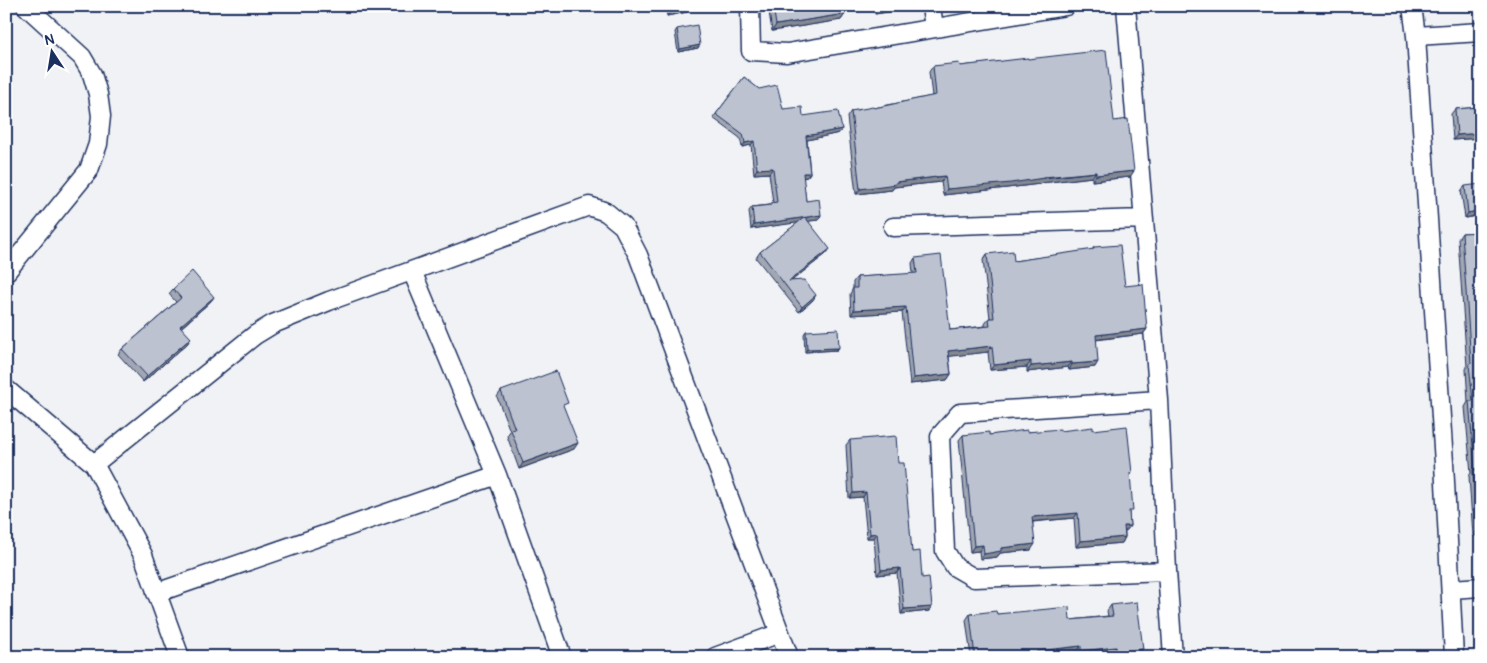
<svg xmlns="http://www.w3.org/2000/svg" width="1487" height="663" viewBox="0 0 1487 663" font-family="Pangolin,sans-serif">
  <style>
    .lines { fill: none; stroke-linecap: round; stroke-linejoin: round }
    .street-casing { stroke: #1b2f5e; stroke-width: 21 }
    .street { stroke: #fff; stroke-width: 18 }
    .wall { fill: #a2a7b3; stroke: #1b2f5e }
    .shaded-wall { fill: #848892; stroke: #1b2f5e }
    .building { fill: #bcc2d0; stroke: #1b2f5e }
  </style>
  <rect width="100%" height="100%" fill="#f1f2f5"/>
  <filter id="ink" filterUnits="userSpaceOnUse"><feTurbulence type="fractalNoise" baseFrequency=".02" numOctaves="2"/><feDisplacementMap in="SourceGraphic" scale="10" xChannelSelector="R" yChannelSelector="G"/><feConvolveMatrix kernelMatrix="1 2 1 2 8 2 1 2 1" color-interpolation-filters="sRGB"/></filter>
  <g filter="url(#ink)">
    <g class="lines">
      <defs>
        <path id="street" d="M750 6 751 51 787 53 1066 6
          M931 6 934 28
          M1126 6 1159 400 1167 571 1173 657
          M1412 6 1416 36 1444 463 1454 657
          M1416 36 1481 32
          M893 227 1144 219
          M412 271 497 475 562 657
          M6 272 89 170 98 144 101 116 98 94 92 74 82 57 26 6
          M6 389 94 464 143 555 180 657
          M1159 400 960 413 940 436 945 551 955 567 974 578 1167 571
          M94 464 255 335 273 324 329 301 589 206 606 212 623 226 638 255 789 657
          M1451 589 1481 587
          M156 593 497 475
          M715 657 780 633"/>
      </defs>
      <!-- street casing -->
      <use href="#street" class="street-casing"/>
      <!-- street -->
      <use href="#street" class="street"/>
    </g>
    <!-- wall -->
    <path class="wall" d="M665 6H689V9L687 12 667 16Z
      M768 6H843L845 14 841 20 772 31Z
      M874 6H907L905 9 875 14Z
      M677 29 698 48 678 52 675 32Z
      M1028 59 1114 121 1130 177 1092 181V177L1041 183 1040 184 1007 188 943 195 941 182 894 187 892 190 856 194 847 117 851 111 874 108 932 96 929 72 933 66H960Z
      M744 77 783 109 803 116 842 129 839 133 807 140 810 173 807 177 803 178 806 201 821 215 818 220 808 221 826 254 792 280 813 300 799 312 756 258 760 252 799 222 751 229 749 211 752 207 770 205 771 203H773L769 173 754 174 751 145 742 147 740 138 713 118Z
      M1481 107V138L1453 140 1451 114 1455 109Z
      M1465 186 1481 215 1465 218 1461 191Z
      M1481 232V563L1479 535 1473 536 1469 476 1471 473 1465 407 1468 402 1466 369 1467 367 1458 239 1462 233Z
      M1094 247 1125 286 1147 329 1143 334 1096 340 1095 367 1069 370 1068 367 1027 372V367L990 370 988 352 949 356 951 374 947 380 910 384 902 312 851 315 850 294 853 288V282L857 277 913 274 912 263 915 258 950 330 985 326V324L989 318H990L983 260 987 254 1014 261 1092 250Z
      M173 289 214 297 210 302 181 328 191 338 187 344 143 382 118 354 122 349 176 302 169 294Z
      M806 331 837 350 805 352 804 334Z
      M501 391 564 408 574 449 519 469 507 436 510 431 497 397Z
      M1093 430 1132 473 1130 476 1129 516 1130 526 1126 531H1125V537L1122 543 1076 547 1074 518 1033 522 1031 550 1000 553 997 557 980 559 979 551 970 552 959 440 963 435H989L1027 432Z
      M850 440 898 463 912 552 922 578 929 611 901 614 897 573 877 575 874 538H867L863 497 849 498 846 445Z
      M1111 605 1139 655 1113 657 1112 653 1077 657V652L1037 656V657H971L966 620 970 614H997L1070 620 1108 616 1107 611Z"/>
    <!-- shaded-wall -->
    <path class="shaded-wall" d="M892 6H907L905 9 875 14 879 8Z
      M689 9 687 12 667 16 669 13Z
      M845 14 841 20 772 31 776 25Z
      M700 45 698 48 678 52 680 49Z
      M842 129 839 133 803 141 806 136Z
      M1481 133V138L1453 140 1457 135Z
      M754 141 751 145 742 147 745 143Z
      M773 168 769 173 754 174 757 169Z
      M1134 171 1130 177 1092 181 1096 175Z
      M1096 172 1092 177 1041 183 1040 184 1007 188 943 195 947 189Z
      M803 173H810L807 177 800 178Z
      M945 176 941 182 894 187 892 190 856 194 860 189 896 182Z
      M1481 210V215L1465 218 1468 213Z
      M821 215 818 220 751 229 754 225Z
      M830 249 826 254 785 286 789 281Z
      M816 295 813 300 799 312 802 307Z
      M214 297 210 302 176 332 180 326Z
      M906 307 902 312 851 315 854 310Z
      M1147 329 1143 334 1092 340 1096 335Z
      M191 338 187 344 143 382 147 376Z
      M992 346 988 352 944 357 948 351Z
      M839 348 837 350 805 352 807 349Z
      M1031 361 1027 367 990 370 994 365Z
      M1072 362 1068 367 1027 372 1031 366Z
      M1098 362 1095 367 1069 370 1072 364Z
      M951 374 947 380 910 384 913 378Z
      M578 443 574 449 519 469 523 463Z
      M866 492 863 497 849 498 853 493Z
      M1078 513 1074 518 1028 522 1032 517Z
      M1124 526H1130L1126 531 1120 532Z
      M1477 530H1481V533L1479 535 1473 536Z
      M877 533 874 538H867L870 534Z
      M1125 537 1122 543 1076 547 1080 541Z
      M1035 544 1031 550 1000 553 997 557 980 559 984 554 1001 548Z
      M983 545 979 551 970 552 974 546Z
      M900 568 897 573 877 575 881 570Z
      M932 607 929 611 901 614 904 609Z
      M1081 646 1077 652 1033 656 1037 651Z
      M1116 647 1112 653 1077 657 1081 651Z
      M1143 649 1139 655 1113 657 1117 652Z"/>
    <!-- building -->
    <path class="building" d="M668 6H689V9L669 13Z
      M773 6H843L845 14 776 25Z
      M879 6H892L879 8Z
      M697 25 700 45 680 49 677 29Z
      M1106 50 1114 121 1128 119 1134 171 1096 175V172L1044 177V178L1011 183 947 189 945 176 896 182V184L860 189 851 111 873 107 874 108 936 95 933 66 959 63 960 66 1028 58V59Z
      M744 77 759 89 777 85 783 109 802 107 803 116 838 111 842 129 806 136 810 173H803L806 201 819 199 821 215 754 225 752 207 771 205V203L777 202 773 168 757 169 754 141 745 143 743 134 716 114Z
      M1481 107V133L1457 135 1455 109Z
      M1481 184V210L1468 213 1465 186Z
      M805 217 830 249 789 281 804 280 816 295 802 307 760 252Z
      M1481 232V530H1477L1473 470H1475L1469 401H1473L1469 364 1471 363 1462 233Z
      M1120 245 1125 286 1143 284 1147 329 1096 335 1098 362 1072 364V362L1031 366V361L994 365 992 346 948 351 951 374 913 378 906 307 854 310 853 288H857V277L917 273 915 258 941 255 950 330 990 326 989 318H994L987 254 1013 251 1014 261 1094 249V247Z
      M192 271 214 297 180 326 191 338 147 376 122 349 181 298 173 289Z
      M838 329 839 348 807 349 806 331Z
      M556 371 568 403 563 405 578 443 523 463 511 430 515 429 501 391Z
      M1127 426 1132 473H1130L1133 511H1129L1130 526H1124L1125 537 1080 541 1078 513 1032 517 1035 544 1001 548V551L984 554 983 545 974 546 963 435 989 432V435L1027 430V432L1060 429V431L1093 427V430Z
      M896 436 898 463H904L912 552 920 551 922 578 929 577 932 607 904 609 900 568 881 570 877 533 870 534 866 492 853 493 850 440Z
      M1137 602 1143 649 1117 652 1116 647 1081 651V646L1037 651V656L1034 657H975L970 614 996 611 997 614 1069 607 1070 620 1113 616 1111 605Z"/>
  </g>
  <!-- margin -->
  <rect width="1487" height="663" fill="none" stroke="#fff" stroke-width="25"/>
  <rect x="12" y="12" width="1462" height="638" fill="none" stroke="#1b2f5e" stroke-width="2" filter="url(#ink)"/>
  <!-- north arrow -->
  <g transform="translate(52 52) rotate(348)" stroke="#ffffff" stroke-width="4" paint-order="stroke">
  <path d="M0-4L9 19L0 12L-9 19Z" fill="#1b2f5e"/>
  <text y="-8" font-size="14" font-weight="bold" text-anchor="middle" fill="#1b2f5e">N</text>
  </g>
</svg>
